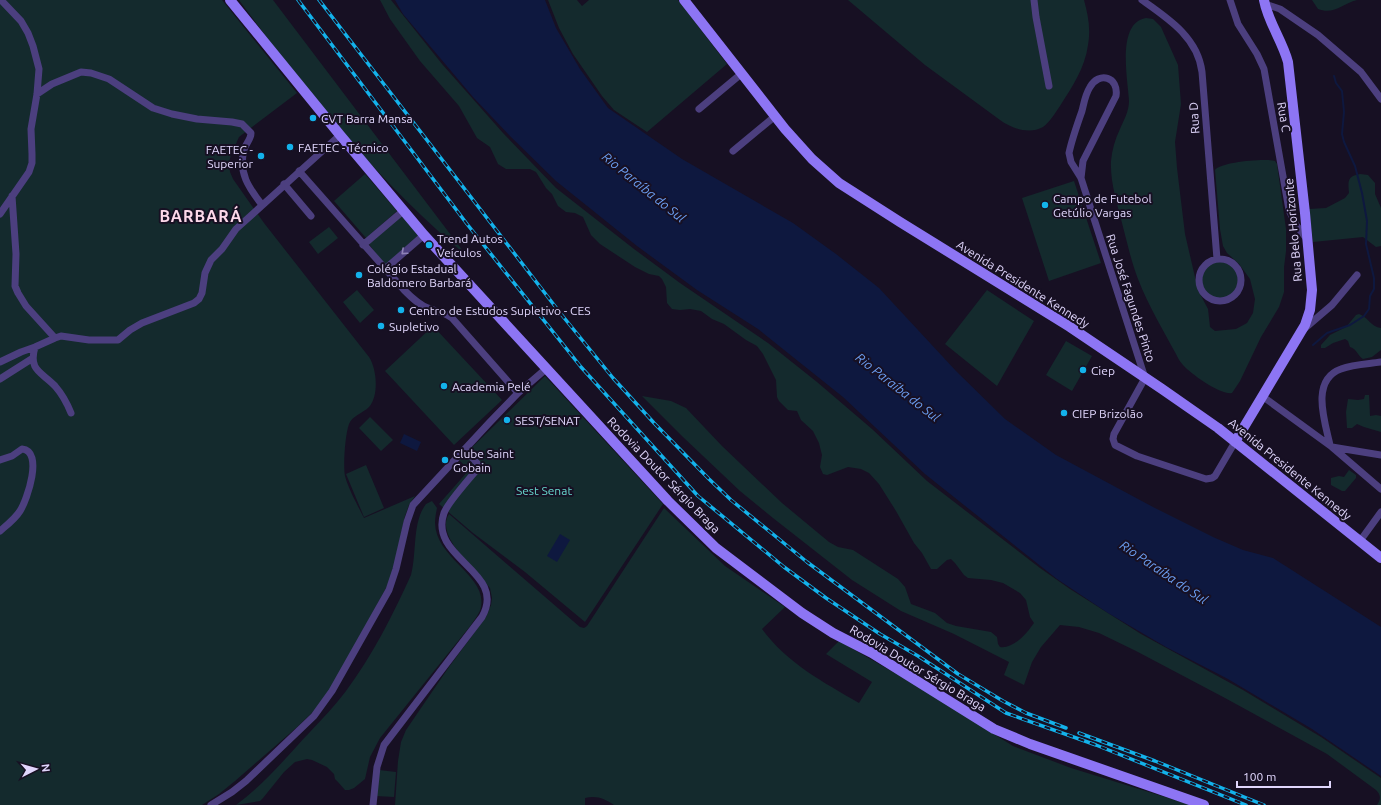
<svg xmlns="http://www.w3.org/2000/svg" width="1381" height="805" viewBox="0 0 1381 805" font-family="Ubuntu,sans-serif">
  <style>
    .green { fill: #142a2d }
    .water { fill: #0e183f }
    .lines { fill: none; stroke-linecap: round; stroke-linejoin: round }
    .stream { stroke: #0e183f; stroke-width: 2 }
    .street { stroke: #4c3f7f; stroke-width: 7 }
    .secondary { stroke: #8d75f4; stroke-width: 10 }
    .rail-casing { stroke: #13b2eb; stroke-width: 3.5 }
    .rail { stroke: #171023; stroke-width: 2; stroke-dasharray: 6; stroke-linecap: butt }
    .oneway { stroke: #8f83b7 }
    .poi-dot { fill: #13b2eb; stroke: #171023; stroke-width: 1.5 }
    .labels { text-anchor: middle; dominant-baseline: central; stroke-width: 4; stroke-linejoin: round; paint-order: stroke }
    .street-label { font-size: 12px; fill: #e0d6fc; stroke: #171023 }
    .poi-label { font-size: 12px; fill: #e0d6fc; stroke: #171023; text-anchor: start }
    .park-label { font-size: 12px; fill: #67d6cd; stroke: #171023 }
    .water-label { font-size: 13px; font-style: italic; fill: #6c9ff3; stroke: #171023 }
    .district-label { font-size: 16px; font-weight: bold; letter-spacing: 1px; fill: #fcd8e9; stroke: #171023 }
  </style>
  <rect width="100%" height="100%" fill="#171023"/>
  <!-- green -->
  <path class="green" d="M0 0H222L297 93 239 137 231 155 229 162 230 172 233 179 264 223 369 357C377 369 379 396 369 407 363 413 352 416 349 424 345 435 343 466 345 476 348 488 358 506 364 518L415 496 409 505 405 516 391 579 333 685 318 707 296 728 235 781 219 794 202 805H0Z
    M239 0H273L466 255C378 182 307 92 239 0Z
    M380 0H391L442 64 503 133 556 188 634 249 680 283 768 343 817 382 872 429 927 481 1040 568 1070 589 1141 634 1243 690 1321 737 1381 778V805H1377C1381 799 1381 795 1376 790L1327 754 1225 698 1136 651 1099 633 1079 627 1060 625 1041 647 1032 662 1024 685 1004 675 1009 662 954 634 901 611 852 580 773 518 740 491 683 437 642 396 671 401 686 408 722 446 782 503 829 542 838 547 853 550 898 579 905 587 911 604 935 613 947 623 956 626 991 632 997 637 998 644 1000 647C1014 649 1027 633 1034 623L1030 617 1026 600 1020 593 1003 583 991 580 968 578 964 575 955 563 951 559 947 560 937 569H931L922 553 914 543 896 511 879 484 869 473 861 469 848 467 827 475 823 474 820 467 822 455 819 443 813 431 801 420 797 411 788 410 779 401 777 397 776 380 763 354 757 346 746 340 724 324 712 319 701 311 690 309 680 310 672 309 667 303 666 287 662 279 659 276 649 274 635 267 600 244 591 235 583 217 575 213 566 212 558 206 552 194 546 188 536 172 530 169H506L498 164 490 147 477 138 459 106 420 61 390 19Z
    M548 0H577L582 6 589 0H678L727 64 647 132 614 110 602 96 573 54 559 28Z
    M848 0H1084C1088 15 1091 29 1088 45 1085 68 1072 87 1060 106 1055 113 1050 122 1043 127 1029 135 1011 128 1000 120L925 65Z
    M1312 0H1357C1342 4 1334 15 1318 9Z
    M1146 18 1153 19 1161 27 1178 65 1181 104 1175 142 1177 168 1185 234 1198 290 1208 309 1210 327 1215 331 1236 329 1247 323 1253 313 1255 299 1250 279 1239 264 1227 253 1223 246 1220 229 1215 170C1221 162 1265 158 1275 161L1277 164 1286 229V251L1284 267V292L1279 307 1261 337 1240 381 1232 393C1220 395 1191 374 1183 365 1180 362 1178 358 1176 354 1163 330 1148 305 1138 279 1131 261 1127 242 1122 223 1117 203 1110 182 1111 161 1112 150 1115 139 1120 129 1124 120 1129 111 1129 101 1128 80 1116 23 1146 18Z
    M365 174 397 211 366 238 334 201Z
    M1360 174 1368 175 1375 183V194L1381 208V246L1376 247 1363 237 1313 242 1309 209 1326 208 1345 198 1349 193C1348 182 1347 176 1360 174Z
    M1074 181 1101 263 1049 281 1022 198Z
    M402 215 419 236 385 266 369 244Z
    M329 227 338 238 318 254 309 242Z
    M1199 280a21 21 0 1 1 42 0a21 21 0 1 1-42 0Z
    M357 290 374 310 360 323 343 302Z
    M987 290 1034 321 997 386 945 344Z
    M1359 314C1367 316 1371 327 1381 328V350L1372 357 1363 359C1358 356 1357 349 1350 347L1348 341 1345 339 1333 343 1325 348H1321V345L1330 335 1346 327 1356 315Z
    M433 326 502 400 454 445 385 371Z
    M1066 341 1092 356 1072 391 1046 375Z
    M545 376 663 504 585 622 525 572 473 533 439 504 469 470 459 460Z
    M1369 395 1370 416 1376 415 1381 416V432L1364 427 1357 424 1352 428H1347L1346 412 1348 399 1358 400 1364 399 1365 395Z
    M370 417 393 440 381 451 359 428Z
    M366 465 384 508 364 517 346 474Z
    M1349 470 1356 475V478L1345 491H1342L1331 485V478L1339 476 1344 477Z
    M432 501 437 508C436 513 435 518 435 523 436 559 487 575 481 607 480 613 474 620 471 625L380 738 370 757 365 779 354 788 349 790H345L338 782 335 779 334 774 327 767 312 760 307 759 295 762 284 772 263 798 260 801 236 805C259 788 278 767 297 746 313 728 331 711 346 691 372 656 393 615 411 575 417 553 412 522 426 504Z
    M664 508 725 566 785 607 762 629C787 663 823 682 859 703L872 682 826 654 839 641 912 683 1013 746 1071 768 1191 805H614C605 799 597 795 585 798V805H395L398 761 401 742 406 730 449 667 486 617 491 605 492 598 490 588C478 571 434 536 449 514L566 615 580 627 584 628 587 626Z
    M379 770 396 772 394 797 376 796Z"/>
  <!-- water -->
  <path class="water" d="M395 0H545L556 28 580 69 608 108 682 159 793 223 836 254 879 288 956 371 1005 419 1056 455 1153 507 1213 537 1243 550 1273 558 1381 627V776L1312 729 1228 679 1166 647 1108 613 1057 579 925 474 843 397 758 329 697 290 637 246 556 181 511 137 473 97 403 14Z
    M404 434 421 442 417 451 400 443Z
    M560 534 570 540 557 562 547 556Z"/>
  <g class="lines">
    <!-- stream -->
    <path class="stream" d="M1313 345 1327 333 1350 325 1364 316 1369 309 1370 296 1374 289V278L1366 244 1367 221 1362 193 1355 166 1344 142 1342 134 1344 112 1342 91 1336 83 1334 76"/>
    <!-- street -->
    <path class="street" d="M1034 0 1036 17 1049 86
      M1142 0C1169 19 1198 38 1202 72L1217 259
      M1230 0 1238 24 1257 54 1264 69 1289 210 1296 225 1307 239
      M1265 4 1280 9 1318 35 1361 72 1381 99
      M37 94 52 84 81 72 91 73 109 79 153 108 172 114 197 119 232 122 242 124 251 133C251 140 245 144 244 150 238 173 249 188 262 205
      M699 109 741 74
      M733 151 774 117
      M299 171 404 290C411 297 419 305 428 308 437 312 443 311 452 318L518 393
      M1081 178 1083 161 1116 96C1119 77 1099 71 1090 87 1085 95 1084 103 1082 111 1077 125 1072 139 1069 153L1071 162 1081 178 1145 378 1114 434 1113 439 1115 445 1137 456 1206 479 1212 478 1215 476 1235 442
      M284 184 311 216
      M12 196 16 254 15 286 18 293 26 306 55 338
      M0 214 29 172 32 163V154L31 129 37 94 39 69 33 46 28 33 21 21 1 0
      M363 245 403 211
      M1199 280a21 21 0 1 1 42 0a21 21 0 1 1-42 0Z
      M385 269 424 235
      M1304 329 1332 305 1357 275
      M35 347C28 371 42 372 55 386 62 394 67 403 71 413
      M0 362 21 352 35 347 55 338 61 336 89 340H118L130 330 142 323 194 303 199 299 202 293 205 273 211 260 222 249 236 229 340 135
      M0 379 33 358
      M1262 396 1332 447 1381 489
      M1330 445C1325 422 1310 380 1341 369 1354 364 1368 364 1381 362
      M1332 447 1381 455
      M465 450 477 463
      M0 460 12 456 22 449C44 451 27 500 20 511 15 519 7 525 0 531
      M1360 541 1381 512
      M211 805 232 792 246 781 314 716 332 691 389 590 396 569 407 522 413 505 490 422 518 393 547 368
      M373 805 377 767 384 745 482 617C508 571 428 559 444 513 448 502 471 477 480 466"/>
    <!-- secondary -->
    <path class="secondary" d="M230 0 340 135 424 235 668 501 716 548 802 613 833 633 872 653 994 729 1030 744 1204 805
      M684 0 785 129 812 159 839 183 900 222 1070 327 1162 389 1218 428 1381 558
      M1235 442 1305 325 1310 310 1312 290 1305 213 1288 62C1282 40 1268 22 1264 0"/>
    <defs>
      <path id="rail" d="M298 0 467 224 581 367 698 496 784 567 826 598 880 634 918 656 1006 713 1096 745 1246 805
        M319 0 561 314 613 378 654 423 709 479 731 500 807 562 958 674 1003 701 1026 713 1066 728
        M1079 733 1155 761 1264 805"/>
    </defs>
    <!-- rail casing -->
    <use href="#rail" class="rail-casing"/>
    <!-- rail -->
    <use href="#rail" class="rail"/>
  </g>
  <!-- one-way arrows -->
  <defs><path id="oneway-chevron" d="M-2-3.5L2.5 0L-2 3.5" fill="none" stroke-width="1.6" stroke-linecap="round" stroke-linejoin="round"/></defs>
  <use class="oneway" href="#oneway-chevron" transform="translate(404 252) rotate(138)"/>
  <!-- markers -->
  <g class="poi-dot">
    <circle cx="313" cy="118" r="4"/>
    <circle cx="290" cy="147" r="4"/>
    <circle cx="261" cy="156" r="4"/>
    <circle cx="1045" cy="205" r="4"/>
    <circle cx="429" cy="245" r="4"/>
    <circle cx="359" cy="275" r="4"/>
    <circle cx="401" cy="310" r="4"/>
    <circle cx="381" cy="326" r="4"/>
    <circle cx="1083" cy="370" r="4"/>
    <circle cx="444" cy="386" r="4"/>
    <circle cx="1064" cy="413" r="4"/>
    <circle cx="507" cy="420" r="4"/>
    <circle cx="445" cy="460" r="4"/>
  </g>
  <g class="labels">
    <!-- street labels -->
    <g class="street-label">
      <text transform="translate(1284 117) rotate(80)">Rua C</text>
      <text transform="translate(1194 118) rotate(-94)">Rua D</text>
      <text transform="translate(1293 230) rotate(-95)">Rua Belo Horizonte</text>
      <text transform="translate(1023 284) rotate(32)">Avenida Presidente Kennedy</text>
      <text transform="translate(1131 298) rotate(72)">Rua José Fagundes Pinto</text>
      <text transform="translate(1290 469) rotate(39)">Avenida Presidente Kennedy</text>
      <text transform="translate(664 475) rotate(46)">Rodovia Doutor Sérgio Braga</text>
      <text transform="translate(918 668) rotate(31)">Rodovia Doutor Sérgio Braga</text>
    </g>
    <!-- poi labels -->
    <g class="poi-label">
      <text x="321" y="118">CVT Barra Mansa</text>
      <text x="298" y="147">FAETEC - Técnico</text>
      <text x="253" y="149" text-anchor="end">FAETEC -<tspan x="253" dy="14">Superior</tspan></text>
      <text x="1053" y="198">Campo de Futebol<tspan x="1053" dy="14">Getúlio Vargas</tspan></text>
      <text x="437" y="238">Trend Autos<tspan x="437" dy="14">Veículos</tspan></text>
      <text x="367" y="268">Colégio Estadual<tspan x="367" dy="14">Baldomero Barbará</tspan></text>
      <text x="409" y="310">Centro de Estudos Supletivo - CES</text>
      <text x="389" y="326">Supletivo</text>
      <text x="1091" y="370">Ciep</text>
      <text x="452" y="386">Academia Pelé</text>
      <text x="1072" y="413">CIEP Brizolão</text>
      <text x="515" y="420">SEST/SENAT</text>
      <text x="453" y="453">Clube Saint<tspan x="453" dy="14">Gobain</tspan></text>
    </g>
    <!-- park labels -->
    <g class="park-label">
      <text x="544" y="490">Sest Senat</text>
    </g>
    <!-- water labels -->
    <g class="water-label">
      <text transform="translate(644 187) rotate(39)">Rio Paraíba do Sul</text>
      <text transform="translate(898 387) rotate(38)">Rio Paraíba do Sul</text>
      <text transform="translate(1164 572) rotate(34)">Rio Paraíba do Sul</text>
    </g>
    <!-- district labels -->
    <g class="district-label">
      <text x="201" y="216">BARBARÁ</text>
    </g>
  </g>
  <!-- north arrow -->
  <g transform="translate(36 769) rotate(84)" stroke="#171023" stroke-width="3" paint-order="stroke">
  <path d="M0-3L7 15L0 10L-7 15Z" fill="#e0d6fc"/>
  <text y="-6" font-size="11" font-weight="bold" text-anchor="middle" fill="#e0d6fc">N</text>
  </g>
  <!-- scale -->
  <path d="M1237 781v6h93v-6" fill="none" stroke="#e0d6fc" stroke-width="2"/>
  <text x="1243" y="781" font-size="12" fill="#e0d6fc" stroke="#171023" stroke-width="3" paint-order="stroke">100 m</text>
</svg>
